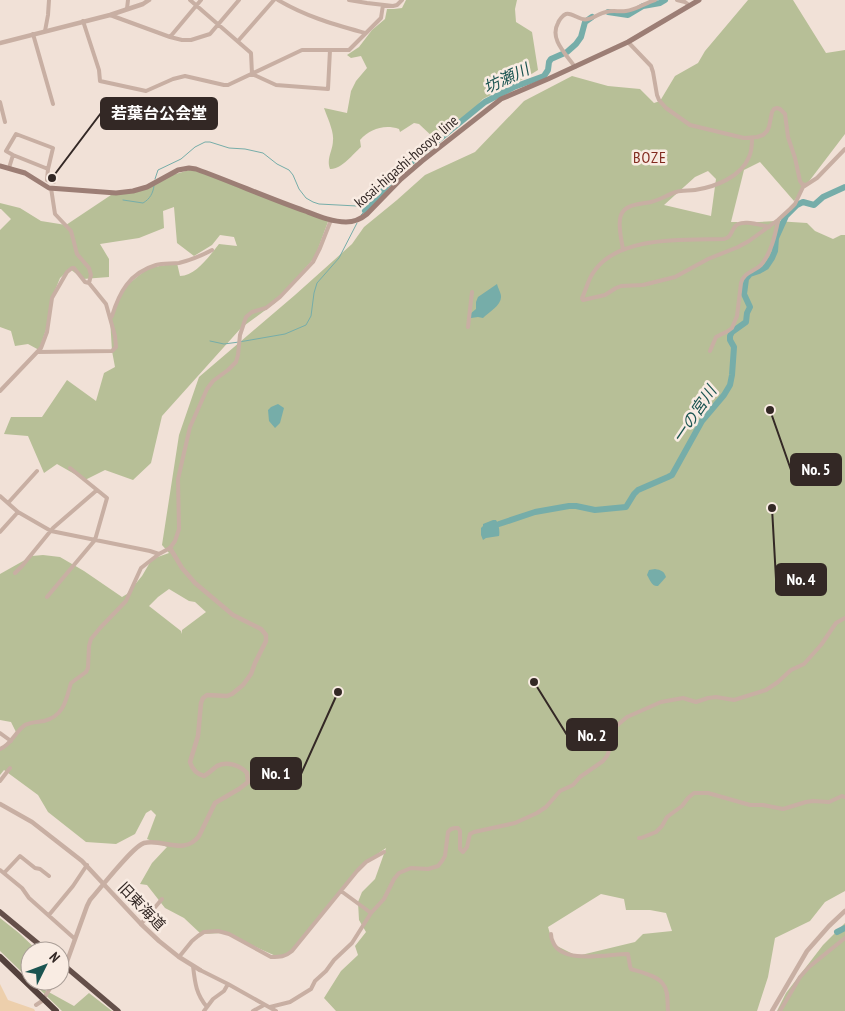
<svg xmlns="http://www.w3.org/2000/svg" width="845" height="1011" viewBox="0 0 845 1011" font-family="'PT Sans Narrow','Noto Sans JP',sans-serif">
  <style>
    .green { fill: #b7bf97; fill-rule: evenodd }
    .sand { fill: #edcfac }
    .water { fill: #76ada9 }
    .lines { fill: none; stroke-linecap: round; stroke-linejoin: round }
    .stream { stroke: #76ada9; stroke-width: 1 }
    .river { stroke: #76ada9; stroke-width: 6 }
    .minor { stroke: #c8afa3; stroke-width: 4 }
    .tertiary { stroke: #c8afa3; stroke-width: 4.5 }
    .secondary { stroke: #9c7e75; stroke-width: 5 }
    .trunk { stroke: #644f49; stroke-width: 5.5 }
    .motorway-bridge { stroke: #54413c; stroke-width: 6 }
    .labels { text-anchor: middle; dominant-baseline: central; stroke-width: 5; stroke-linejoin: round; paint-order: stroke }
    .street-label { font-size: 15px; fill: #332825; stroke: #f9ece3 }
    .water-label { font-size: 16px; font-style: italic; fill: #1b5451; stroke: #f9ece3 }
    .neighbourhood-label { font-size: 16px; letter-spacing: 1px; fill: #822a1f; stroke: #f9ece3 }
    .leader { fill: none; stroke: #332825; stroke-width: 2 }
    .callout-dot { fill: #332825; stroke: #f9ece3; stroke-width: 2 }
    .callout { fill: #332825; stroke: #332825; stroke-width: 2 }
    .callout-label { font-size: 16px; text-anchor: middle; font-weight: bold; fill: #fff }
  </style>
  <rect width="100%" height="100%" fill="#f1e1d7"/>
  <!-- green -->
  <path class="green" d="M406 0H517L515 9 516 22 532 32 538 70 525 78 483 99 474 109 451 126 440 137 435 139 419 124 414 123 400 132 399 129C384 124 370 129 360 140L361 147C353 154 341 170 330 169 326 158 333 151 333 140 334 131 327 117 324 108L347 113 351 91 356 81 367 68 361 56 351 58 347 55 359 47 372 30 385 19 387 9H394L402 8Z
    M748 0H793L826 53 845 50V134L794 201 760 162 744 170 731 222H738L736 224 739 223 776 221 807 223 815 231 833 239 841 235H845V891L825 902 810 921 775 938 768 977 757 1011H336L324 998 341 971 358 955 355 946 366 932 359 920 358 902 362 892 375 879 386 848 366 862 290 953 278 957 224 933 201 934 184 918 165 908 147 885 140 884 152 863 167 847 147 839 156 815 151 810 146 813 135 834 116 844 86 842 48 812 38 795 4 770 0 775V748L6 746 17 734 11 722 0 720V574L32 556 43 555 60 557 84 571 122 597 127 594 142 576 152 559 169 553 162 545 179 435 199 377 295 295 352 244 364 227 397 200 425 175 475 152 524 101 572 76 608 86 640 89 654 103 660 101 675 76 698 63 705 51ZM708 171 716 179 711 216 664 205 695 177ZM169 589 189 601 195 602 206 612 182 630V634L181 631 149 606 158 597ZM601 894 624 899 626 910H650L666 913 672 931 643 934 635 942 577 956 553 944 548 927Z
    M193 169 329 219 315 257 275 303 241 328 162 416 151 463 133 480 105 470 85 480 57 464 44 473 28 436 4 434 11 417H42L67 380 96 401 104 373 115 367 112 351 110 318 126 286 148 268 177 263 180 276C196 276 210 255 219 244L237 246 234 237 220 235 212 245 194 256 177 243 174 207 163 211 164 228 139 238 100 244 109 259V277L83 279 70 269 60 278 52 298 50 318 39 350 28 344 15 346 11 331 0 327V230L11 219 1 209H0V203L20 208 41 221 66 225 111 195 133 191 165 177Z
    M0 918 19 933 38 951H30V980L0 951Z
    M845 923V1011H777L786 993 823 945Z
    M31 981H43L45 990 74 1006 89 993 112 1011H62Z"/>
  <!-- sand -->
  <path class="sand" d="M0 984 8 1000 34 1009 35 1011H0Z"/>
  <!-- water -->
  <path class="water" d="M497 284C498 288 501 293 501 296 502 305 489 312 483 318L478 317 471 318 470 314 476 309V302L478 297Z
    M278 404 284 408 280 423 275 428 269 421 268 410 271 407Z
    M493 520H496C499 524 500 532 499 536L486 538 483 540 481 535V528L483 526V524Z
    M655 569C661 570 664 571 666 577L658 586C652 587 650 580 647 575L649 570Z"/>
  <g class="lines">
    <!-- stream -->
    <path class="stream" d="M155 179 158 170 181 159 195 147 205 142H210L229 148 245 149 263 153 277 164 289 170 293 175 299 189 306 198 313 202 319 204 357 206 365 211 361 215
      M123 200 143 203C150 199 153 193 154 186
      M210 341 224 344 239 342 285 334 306 325 311 316 314 293 317 283 339 258 357 223"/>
    <!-- river -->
    <path class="river" d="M608 12 628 15 643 6 660 3 665 0
      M365 211 398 173 485 102 514 87 544 76 548 70 549 62 551 59 567 52 576 44 581 37 585 22 592 17
      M499 524 535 512 569 506H576L595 510 626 507 634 494 638 490 668 477 672 475 702 421 724 395 730 385 732 375 734 347 730 340V336L732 332 746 322 747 313 750 307 744 294 746 279 750 274 759 271 766 267 772 258 775 251 776 238 786 216 797 205 803 202 814 205 823 197 845 187
      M837 932 845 928"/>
    <!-- minor -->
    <path class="minor" d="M190 0 251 53 252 74
      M278 0C307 17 333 24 365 33
      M349 0 367 3 393 6 397 5 402 0
      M677 0 685 2 689 5
      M127 9 128 0
      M110 15 170 37 182 40H191L210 34 239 0
      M83 21 99 70 100 81 146 91 173 79 185 76 224 85H228L302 50H349L381 18 383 5
      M45 31 48 15 49 0
      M33 34 53 104
      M170 37 201 0
      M238 41 274 0
      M628 42 651 66 653 72 657 95 659 100 666 108 690 125 744 138 757 137 763 135 767 131 769 127 772 112 774 109 777 108 780 109 785 114 788 137 795 158 800 181 802 184 805 185
      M575 67C566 54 549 39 558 23 559 20 563 15 566 14 573 12 580 22 588 19 594 18 600 13 606 12 613 10 619 12 626 11 636 10 645 3 655 0
      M252 74 276 85 328 89 330 50
      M0 102 5 122
      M16 134 53 148 48 169 13 155 6 151Z
      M9 168 13 155
      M48 169 47 180 54 182
      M51 188 55 214 71 231 77 254 89 268 91 275 89 283
      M769 227C760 225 739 218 734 228 730 234 731 237 724 239 685 240 617 235 593 273 588 280 586 290 582 298L583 300 605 295 616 288 621 286 643 285 675 277 708 259 738 247 749 241 778 220 790 209 795 204 803 187 817 178 845 149
      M623 250C622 241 617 224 621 215 625 204 641 204 651 202 660 200 667 195 676 192 682 190 689 191 695 190 715 187 741 177 749 157 752 151 752 144 752 138
      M110 318 112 316C119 293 129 273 156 265 163 263 171 264 179 263 191 260 201 256 212 250
      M468 327 472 292
      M710 351 716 337 728 331 732 328 737 316 741 283C744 272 754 272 761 265 771 253 775 236 778 221
      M0 391 41 348 47 332 52 298 67 272 72 268H74L85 282 89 283 106 304 115 336 116 347 112 351 37 352
      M0 496 18 512 51 531 150 551 159 554
      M8 503 37 471
      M0 532 18 512
      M15 573 22 566 53 528 97 490
      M47 597 95 540 107 498 70 468
      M0 733 11 741
      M0 749C11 745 15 732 25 725 30 722 38 722 44 721 64 716 66 700 71 683L86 672 88 668 89 646 91 639 100 628 126 601 141 568 159 554 170 548 175 541 179 529 178 479 190 427 207 389 213 381 228 370 236 362 238 355 240 335 246 317 252 312 266 308 280 297 313 262 320 248 331 220
      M0 781 10 768
      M639 838H641L656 832 662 826 667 817 682 806 688 798 694 793H708L750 805H763L783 809 806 802 813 801 829 802 842 796 845 797
      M0 870 22 888 29 898 75 939
      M4 873 20 856 35 868 40 869 49 876
      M341 891 371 913
      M49 915 73 886 87 865
      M141 924 162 899
      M551 934C551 937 552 940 553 942 562 965 609 954 628 954L630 966 631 969C640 972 658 976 663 984 669 991 667 1003 668 1011
      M179 957 192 941 198 936 204 932 218 931 229 934 271 957C280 957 285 957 292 951L357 871 366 862 384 852
      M193 966C195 983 196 994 207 1007
      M200 970 228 984 276 1011
      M60 974 65 967
      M36 1005 42 1001 55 981
      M270 1007 290 1002 311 989 315 981 326 971 334 960 352 943 371 913 384 899 394 879 399 873 411 868 428 869 438 866 442 861 445 856 448 832 451 829 455 828H458L460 831V849L463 852 467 847 470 834 474 832 515 823 537 813 546 807 560 791 573 785 580 777 603 761 607 756 609 751 606 738 607 734 627 717 661 702 683 698 696 702 708 698 716 697 734 700 766 690 778 682 791 670 804 664 821 645 836 623 845 618
      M204 1011 213 999 224 991 228 984
      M253 1011 264 1005
      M780 1011 800 977 809 967 845 938"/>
    <!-- tertiary -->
    <path class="tertiary" d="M0 43 110 15 143 4 149 0
      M0 804 32 822 82 861 141 924 159 941 179 957 200 970
      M65 967 87 906 90 900C100 889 133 846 144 843 163 838 184 856 199 836L215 803 239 789 248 782 247 773C240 765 227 761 217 766 213 769 209 773 204 776 196 774 192 769 190 762L198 736 201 703 203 698 207 695 227 696 232 694 243 685 251 674 255 663 266 641V635L261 629 233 615 195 583 182 568 170 548
      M772 1011 807 951 829 926 845 911"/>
    <!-- secondary -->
    <path class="secondary" d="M0 166 25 173 49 188 116 193 133 191 147 187 178 170 189 168 196 169C232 182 268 198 305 211 318 216 332 222 346 222 354 222 361 219 367 214L401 179 422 161 501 99 548 79 628 42 699 0"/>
    <!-- trunk -->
    <path class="trunk" d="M0 912 47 951
      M60 962 118 1011"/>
    <!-- motorway-bridge -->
    <path class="motorway-bridge" d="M0 957 56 1011"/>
  </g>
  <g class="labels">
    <!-- street labels -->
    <g class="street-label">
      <text transform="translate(406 161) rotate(-41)">kosai-higashi-hosoya line</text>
      <text transform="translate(142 906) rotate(46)">旧東海道</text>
    </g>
    <!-- water labels -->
    <g class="water-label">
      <text transform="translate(506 78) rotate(-25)">坊瀬川</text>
      <text transform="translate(694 414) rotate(-56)">一の宮川</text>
    </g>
    <!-- neighbourhood labels -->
    <g class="neighbourhood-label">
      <text x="650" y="157">BOZE</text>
    </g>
  </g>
  <!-- callouts -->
  <path class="leader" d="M52 178L101 113M770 410L791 470M772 508L776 579M534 682L567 735M338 692L301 774"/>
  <g class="callout-dot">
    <circle cx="52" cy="178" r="5"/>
    <circle cx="770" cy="410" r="5"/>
    <circle cx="772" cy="508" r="5"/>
    <circle cx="534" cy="682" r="5"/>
    <circle cx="338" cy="692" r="5"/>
  </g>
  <g class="callout">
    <rect x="101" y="98" width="116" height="31" rx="5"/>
    <rect x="791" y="454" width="50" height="31" rx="5"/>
    <rect x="776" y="564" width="50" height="31" rx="5"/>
    <rect x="567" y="719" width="50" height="31" rx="5"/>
    <rect x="251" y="758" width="50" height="31" rx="5"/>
  </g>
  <g class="callout-label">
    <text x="159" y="119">若葉台公会堂</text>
    <text x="816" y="475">No. 5</text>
    <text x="801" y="585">No. 4</text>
    <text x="592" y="741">No. 2</text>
    <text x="276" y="779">No. 1</text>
  </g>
  <!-- north arrow -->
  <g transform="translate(45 966) rotate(48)"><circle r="24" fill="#f9ece3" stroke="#aa9e97"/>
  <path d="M0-4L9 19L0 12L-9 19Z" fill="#1b5451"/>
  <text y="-8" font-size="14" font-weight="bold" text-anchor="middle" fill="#332825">N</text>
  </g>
</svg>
